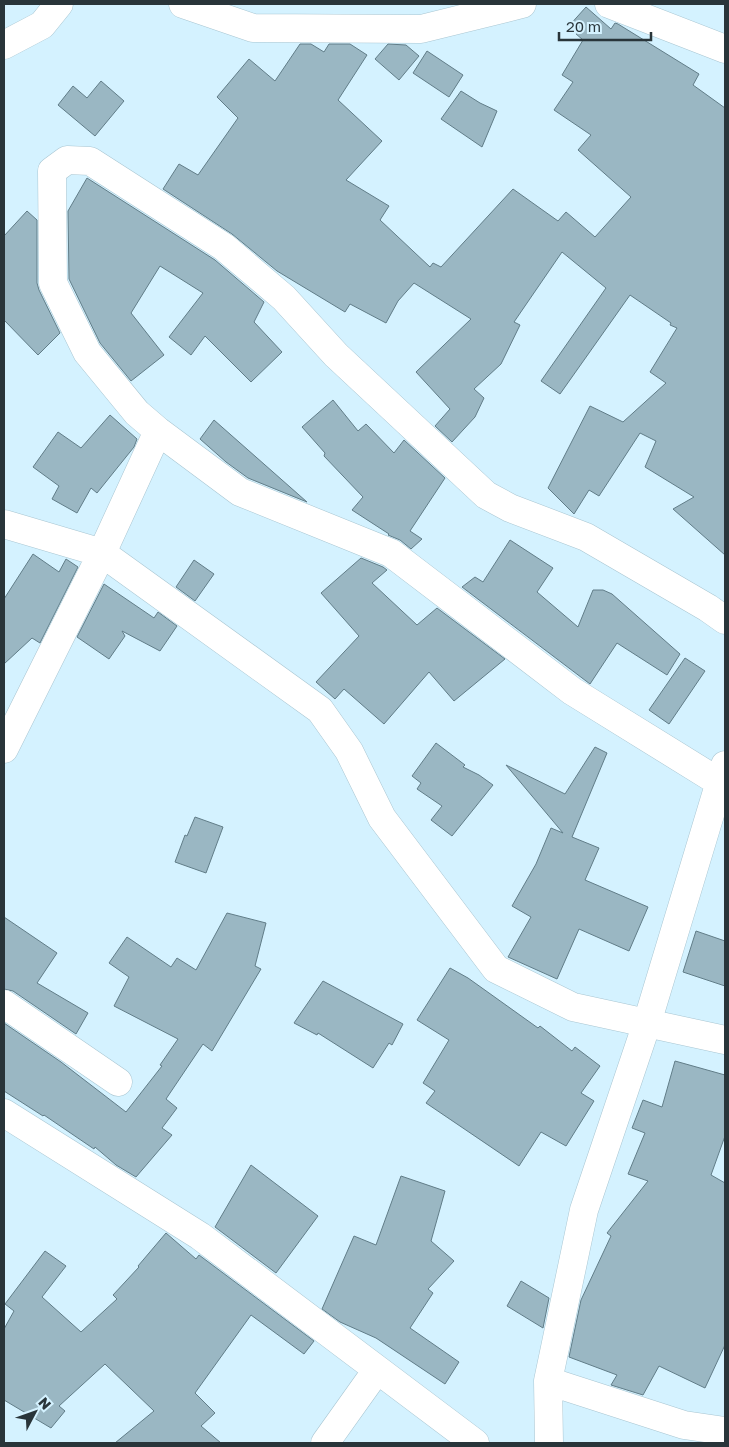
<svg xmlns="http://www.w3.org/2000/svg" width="729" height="1447" viewBox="0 0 729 1447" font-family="'Golos Text',sans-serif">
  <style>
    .building { fill: #9ab7c3; stroke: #617d88 }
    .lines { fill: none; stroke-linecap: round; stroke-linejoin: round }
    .minor-casing { stroke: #a9c6d2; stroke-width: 29 }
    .major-casing { stroke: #a9c6d2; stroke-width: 29 }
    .minor { stroke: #fff; stroke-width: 28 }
    .major { stroke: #fff; stroke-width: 28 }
  </style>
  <rect width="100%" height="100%" fill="#d4f2ff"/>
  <!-- building -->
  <path class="building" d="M586 7 611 29 615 23 618 24 699 74 693 85 725 108V555L673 509 694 497 645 467 656 441 640 433 599 496 589 490 574 514 548 488 590 406 623 422 666 383 650 372 677 328 670 325 671 323 630 295 560 394 541 381 606 288 562 252 514 322 520 325 501 364 474 389 484 398 475 417 452 442 435 426 450 409 416 372 471 319 414 283 398 301 386 323 350 304 345 312 277 271 232 234 163 189 179 164 198 175 238 118 217 97 249 59 275 81 300 44H311L324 52 329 44H350L367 55 338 100 382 141 346 180 389 206 380 220 430 267 433 263 441 267 513 189 558 221 566 212 595 237 631 197 578 150 591 135 554 110 573 82 562 75 583 40 568 27Z
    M388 44 406 45 419 56 399 80 375 59Z
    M427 51 463 75 449 97 413 73Z
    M101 81 124 101 95 136 58 105 73 86 87 98Z
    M461 91 480 103 497 111 482 147 441 119Z
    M87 178 215 260 264 302 254 322 282 352 251 382 205 336 191 355 169 337 203 293 160 266 131 313 164 355 131 381 100 343 69 279 68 211Z
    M27 211 37 220V283L39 290 60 333 38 355 4 320V236Z
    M333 400 358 431 366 424 394 453 404 440 445 478 410 531 422 539 411 549 400 540 388 535 389 534 352 510 363 497 324 456 325 453 302 427Z
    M110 415 137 439 134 447 97 493 91 488 77 513 52 499 59 486 33 467 58 432 81 448Z
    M214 420 307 502 248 478 226 462 200 439Z
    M510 540 553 568 537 592 578 627 593 590H603L612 594 680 654 667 675 617 643 590 684 462 587 475 577 483 582Z
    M33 554 59 572 66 559 78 567 40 643 32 638 4 664V599Z
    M361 558 383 567 387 570 372 583 417 625 437 608 505 659 454 701 429 672 384 724 344 689 335 699 316 682 359 636 321 593Z
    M194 560 214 574 195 601 176 587Z
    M104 584 154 618 158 612 177 626 160 651 122 631 125 636 109 659 77 637Z
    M685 658 705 671 669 724 649 710Z
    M436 743 465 765 463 767 479 775 493 785 452 836 431 820 442 806 417 789 421 783 412 776Z
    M595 747 607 753 572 837 599 848 585 880 648 907 629 951 579 929 557 979 508 957 531 917 512 906 536 864 551 828 563 833 506 765 565 794Z
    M195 817 223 827 206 873 175 862 185 835 187 836Z
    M227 913 266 923 255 966 261 969 212 1051 203 1044 166 1099 177 1108 162 1128 172 1135 136 1177 116 1165 95 1147 94 1149 44 1115 43 1116 4 1091V1023L61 1062 126 1112 162 1066 160 1065 178 1039 114 1006 129 977 109 963 127 937 171 967 177 958 196 970Z
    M4 917 57 953 37 983 88 1013 76 1034 13 991 4 989Z
    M696 931 725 941V986L683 972Z
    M450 968 468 978 538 1028 540 1026 572 1051 575 1047 600 1066 581 1093 594 1101 566 1146 541 1132 519 1166 426 1103 435 1091 423 1083 449 1040 417 1020Z
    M323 981 403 1024 392 1045 389 1043 373 1068 318 1033 317 1035 294 1023Z
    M675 1061 725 1075V1136L711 1175 725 1183V1345L705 1388 659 1366 643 1395 611 1385 617 1375 569 1357 581 1300 611 1236 607 1233 648 1181 628 1174 645 1133 632 1128 643 1100 662 1107Z
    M251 1165 318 1216 276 1273 215 1227Z
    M401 1176 445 1191 431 1241 454 1261 428 1289 433 1293 410 1328 459 1362 445 1384 376 1338 340 1322 322 1309 354 1236 376 1245Z
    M166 1233 196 1259 199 1255 314 1341 304 1354 251 1315 195 1393 215 1413 201 1426 221 1443H115L154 1411 105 1364 59 1406 65 1411 51 1428 4 1400V1329L14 1311 5 1304 45 1251 66 1266 42 1297 81 1332 117 1299 113 1295 139 1267 138 1266Z
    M521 1281 549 1298 543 1328 507 1306Z"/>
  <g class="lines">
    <defs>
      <path id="minor" d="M183 4 253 28 421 29 522 4
        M609 4 725 49
        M4 524 102 553 320 710 349 751 382 818 496 969 573 1007 725 1040
        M4 749 102 553 158 431
        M719 782 572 691 391 553 240 492 158 431 137 413 87 352 53 283 52 171 67 160 90 161 224 247 284 298 336 355 486 495 510 508 586 537 708 608 725 620
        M4 1004 118 1082
        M4 1113 200 1236 475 1443
        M548 1381 684 1425 725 1431
        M325 1443 377 1370
        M549 1443 548 1381 584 1210 647 1023 725 765"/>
      <path id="major" d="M4 45 42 25 59 4"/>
    </defs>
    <!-- minor casing -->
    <use href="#minor" class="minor-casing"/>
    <!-- major casing -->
    <use href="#major" class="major-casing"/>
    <!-- minor -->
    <use href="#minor" class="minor"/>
    <!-- major -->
    <use href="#major" class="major"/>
  </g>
  <!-- border -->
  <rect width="729" height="1447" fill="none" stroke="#29353a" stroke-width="10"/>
  <!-- north arrow -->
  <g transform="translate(35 1412) rotate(49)" stroke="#d4f2ff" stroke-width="4" paint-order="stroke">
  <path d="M0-4L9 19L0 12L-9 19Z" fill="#29353a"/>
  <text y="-8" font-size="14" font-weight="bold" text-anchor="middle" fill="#29353a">N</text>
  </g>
  <!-- scale -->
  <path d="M559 32v8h92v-8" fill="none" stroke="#29353a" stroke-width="2.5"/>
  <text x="566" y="32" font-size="15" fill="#29353a" stroke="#d4f2ff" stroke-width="4" paint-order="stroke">20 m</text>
</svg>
